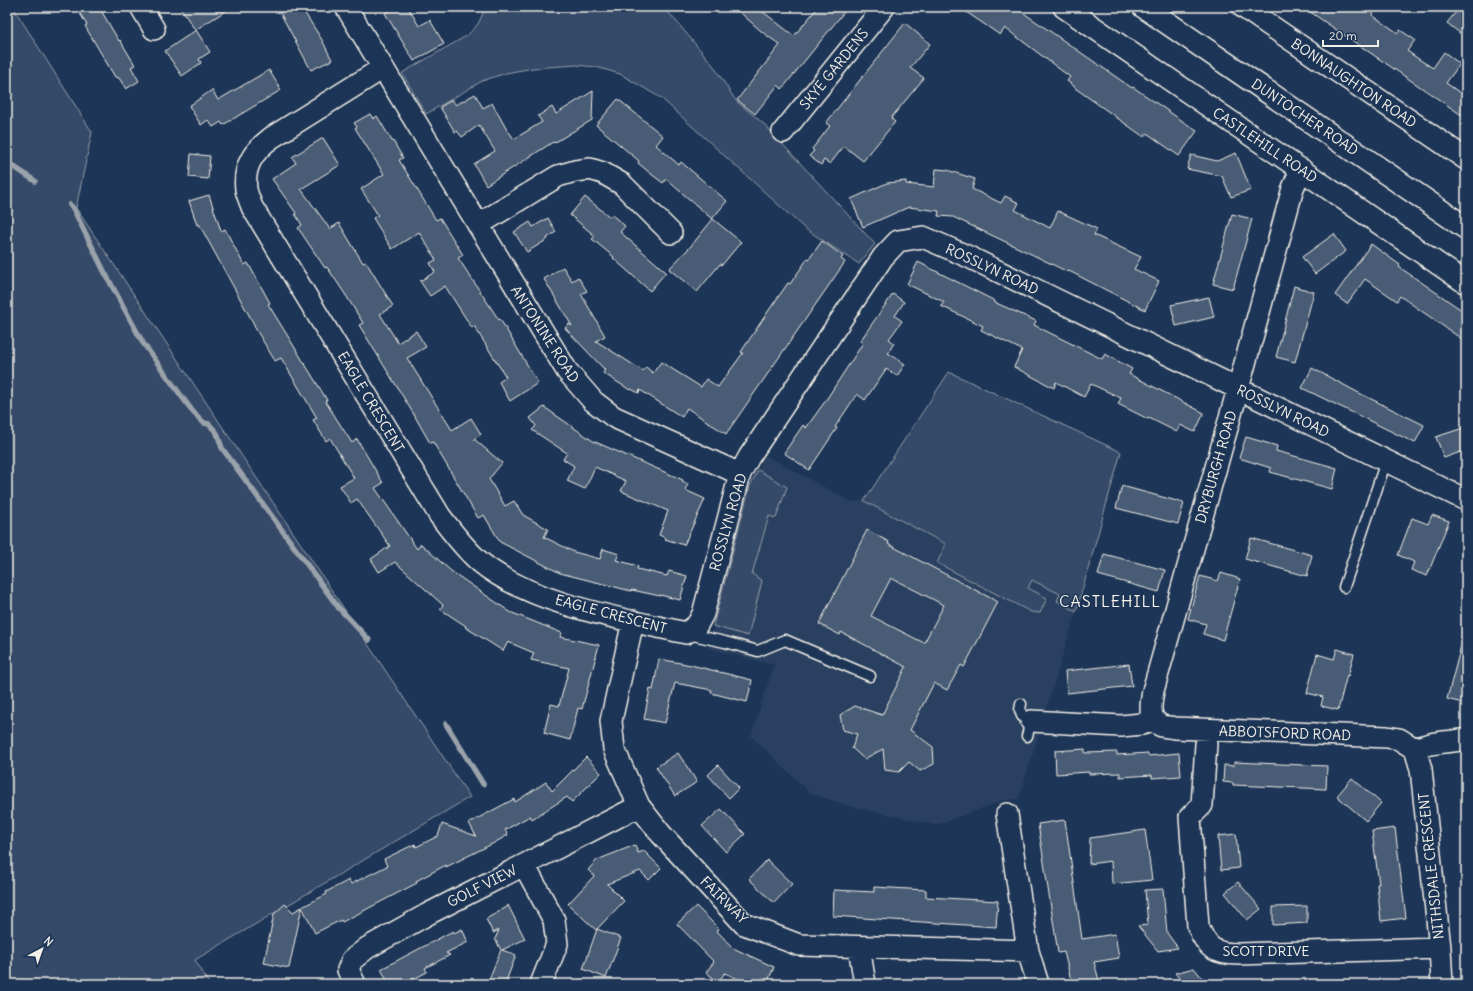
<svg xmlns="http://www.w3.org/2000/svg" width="1473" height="991" viewBox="0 0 1473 991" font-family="Delius,sans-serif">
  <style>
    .built { fill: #2a4060 }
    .green { fill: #354a67; stroke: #949ea8 }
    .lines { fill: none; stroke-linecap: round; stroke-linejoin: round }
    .stream { stroke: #9aa2ab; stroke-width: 5.5 }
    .building { fill: #485b74; stroke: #f4f1e8; fill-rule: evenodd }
    .service-casing { stroke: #f4f1e8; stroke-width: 13 }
    .minor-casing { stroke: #f4f1e8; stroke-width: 24 }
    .primary-casing { stroke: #f4f1e8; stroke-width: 25 }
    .service { stroke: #1d3557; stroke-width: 10 }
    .minor { stroke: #1d3557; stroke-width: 21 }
    .primary { stroke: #1d3557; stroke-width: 22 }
    .labels { text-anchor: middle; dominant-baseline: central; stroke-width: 3; stroke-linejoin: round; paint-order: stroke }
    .street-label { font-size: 14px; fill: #f4f1e8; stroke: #1d3557 }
    .quarter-label { font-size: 16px; letter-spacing: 1px; fill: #f4f1e8; stroke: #1d3557 }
  </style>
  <rect width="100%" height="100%" fill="#1d3557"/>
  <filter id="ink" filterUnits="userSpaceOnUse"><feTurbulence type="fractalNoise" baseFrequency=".025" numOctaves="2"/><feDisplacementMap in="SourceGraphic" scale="8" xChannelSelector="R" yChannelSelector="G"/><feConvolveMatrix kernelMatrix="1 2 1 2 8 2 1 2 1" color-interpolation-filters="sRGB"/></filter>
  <g filter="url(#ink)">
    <!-- built -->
    <path class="built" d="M949 372 1121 452 1076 612 1019 799 1002 801 936 825 848 806 810 793 751 736 774 665 708 648 750 486 765 455 852 502 864 501Z"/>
    <!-- green -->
    <path class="green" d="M7 7H13L92 132 76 208 470 797 195 960 210 984H7Z
      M486 7H664L713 65 736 101 763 123 875 244 859 264 804 228 661 98 620 74 596 67 576 65 533 68 506 73 482 81 426 114 402 73 468 35 478 24Z
      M949 372 1121 452 1076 612 1057 601 1060 594 1032 580 1028 588 1047 598 1040 613 1031 612 937 563 946 544 864 501Z
      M758 470 787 487 776 518 769 516 752 574 762 581 748 636 713 626 750 486Z"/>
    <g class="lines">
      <!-- stream -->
      <path class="stream" d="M7 162 35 181
        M70 205 73 208 104 271 143 343 193 412 204 423 209 424 217 433 222 448 338 607 369 640
        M446 724 483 784"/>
    </g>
    <!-- building -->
    <path class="building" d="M76 7H99L119 41 120 40 135 65 131 67 139 81 126 89 119 78 115 77 85 26 87 25Z
      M180 7H232L195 30Z
      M277 7H301L322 40 332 60 311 70Z
      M396 7H408L419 26 430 20 444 44 414 61 385 13Z
      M734 7H757L794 36 818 7H848L782 89 778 85 755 114 737 100 780 45 761 31Z
      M959 7H1015L1132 88 1133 87 1197 131 1179 156 1147 133 1144 137 1075 88V87L1067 81 1070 77 1005 28 1000 35Z
      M1303 7H1377L1372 15 1398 33 1400 30 1415 40 1407 51 1420 60 1433 68 1444 52 1460 64 1446 83 1466 97V118Z
      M1460 7H1466V38L1447 23Z
      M905 23 930 44 910 68 924 78 891 118 895 122 863 161 844 146 830 164 824 160 821 165 809 156 814 151 812 149 830 126 826 123Z
      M196 30 210 52 199 59 201 63 182 76 165 51Z
      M269 70 281 90 223 125 221 122 213 127 208 120 201 125 189 106 212 90 218 100Z
      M593 91 592 120 554 143 553 142 486 185 474 164 495 151 479 125 462 137 457 131 455 132 440 107 452 100 456 105 475 94 483 108 492 103 508 132H509L514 139 542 122 538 116 552 107 556 114Z
      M618 99 663 136 656 145 679 165 681 162 727 201 712 219 666 179 663 183 650 173 638 163 639 161 596 125Z
      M370 114 373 119 377 116 392 141H393L403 158 399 160 436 220 440 218 463 255 458 258 499 320 500 319 538 383 510 401 499 382 506 377 474 326 472 328 445 286 430 296 420 281 435 272 430 263 436 260 419 232 392 249 373 218 378 215 361 189 384 174 355 128 357 127 354 123Z
      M323 138 340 165 301 189 330 229 339 223 363 263 366 262 393 306 380 314 398 343 416 331 426 347 407 358 452 430 471 418 481 434 474 439 502 463 489 479 505 506 514 501 523 515 548 529 544 537 574 552 600 559 603 549 619 554 616 560 638 566 637 569 667 576 669 571 687 576 680 600 660 595V596L632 590 631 591 560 573 500 542 484 515 478 518 433 442 430 443 413 413 359 325 363 323 347 297 327 267 325 268 298 228 302 225 295 214 296 213 272 179 296 163 292 157Z
      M1236 153 1251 190 1231 197 1222 176 1187 169 1191 155 1217 161Z
      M191 154 210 156 208 179 189 177Z
      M936 169 947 170 975 179 972 189 1001 203 1005 196 1019 203 1015 210 1050 228 1058 211 1097 229 1094 235 1141 257 1134 269 1159 281 1145 310 1069 271 1068 272 1027 252 953 217 938 216 939 211 909 207 863 227 851 199 887 183 906 181V184L934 187Z
      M209 195 221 231 225 229 244 265 248 263 270 303 268 304 327 400 325 401 352 443 357 439 383 483 375 488 417 549 421 544 451 571 510 612 562 633 560 637 599 645 582 709 578 708 570 740 544 733 551 704 559 706 569 668 531 660 534 653 508 642 503 651 465 627 466 626 440 609 443 605 395 562 379 572 371 559 390 546 357 499 351 503 340 486 354 478 330 438 326 441 313 420 317 418 281 358 275 361 254 326H255L199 224 197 225 189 201Z
      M585 197 610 217 612 215 625 226 620 232 666 272 650 291 613 258 614 257 592 239 595 236 570 215Z
      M1232 214 1252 219 1233 289 1213 284Z
      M548 218 556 232 547 238 548 239 527 252 514 232 530 222 533 227Z
      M713 219 741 242 722 265 720 264 697 292 669 269 691 246Z
      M1334 234 1346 251 1315 274 1302 257Z
      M822 241 843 256 841 259 845 262 726 434 687 408 682 417 640 390 639 393 631 389 630 390 603 373 605 370 565 328 569 324 572 326 544 279 563 267 572 281 578 277 587 291 581 294 605 336 596 341 643 371 646 367 653 373 661 362 701 387 706 379 718 387 743 353 741 352 767 313 788 283 790 284 808 258 809 259Z
      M1371 244 1400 265 1399 267 1466 313V342L1400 296 1397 301 1365 279 1347 304 1335 295Z
      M918 262 995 301 994 302 1036 321 1034 325 1102 359 1105 354 1132 369 1129 374 1204 413 1195 432 1180 425 1177 432 1149 418 1148 419 1118 404 1121 398 1091 384 1084 397 1056 382 1054 388 1014 367 1022 350 981 330 983 326 941 306 944 302 907 284Z
      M1294 286 1314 292 1295 362 1276 357Z
      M893 294 904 302 895 316 902 321 889 339 894 343 888 353 905 364 897 376 886 369 865 400 857 394 835 427 837 428 809 470 784 453 803 425 806 428 824 403 863 343 860 341Z
      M1209 297 1214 317 1176 326 1171 305Z
      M1312 368 1359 393 1424 425 1415 443 1302 388Z
      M544 407 593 441 683 480 682 481 688 484 685 490 705 499 684 545 665 539 666 538 659 535 668 511 621 491 626 481 595 467 585 489 567 481 574 466 563 459 567 453 532 430 536 426 530 418Z
      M1466 427V450L1444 458 1436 437Z
      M1246 437 1277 446 1276 451 1337 468 1332 489 1270 472 1271 468 1239 458Z
      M1122 486 1184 503 1178 524 1116 508Z
      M1432 515 1449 521 1427 576 1411 570 1414 562 1398 555 1412 518 1428 524Z
      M867 530 889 542 888 544 998 602 964 667 961 665 947 690 934 683 910 730 933 747 934 764 920 771 909 762 899 772 885 770 883 749 864 759 852 748 857 734 843 730 840 715 855 706 882 715 906 667 841 632 840 635 819 624ZM891 578 944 605 924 643 871 616Z
      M1251 538 1312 555 1307 576 1245 559Z
      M1104 554 1165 570 1159 592 1098 575Z
      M1221 573 1240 579 1223 640 1203 634 1206 624 1188 619 1200 576 1218 581Z
      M1461 646 1466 647V704L1447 699Z
      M1337 649 1354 654 1348 676 1347 675 1338 710 1321 706 1323 697 1307 693 1317 654 1334 659Z
      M659 659 691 665 752 680 747 702 711 693 712 690 675 683 665 723 644 719 650 689 653 690Z
      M1129 664 1132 686 1067 693 1065 671Z
      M1085 749V753L1117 752V755L1148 753V756L1179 753 1181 776 1152 778V775L1120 777V773L1089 774V772L1056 774 1055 751Z
      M678 753 697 782 675 796 656 767Z
      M586 757 601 773 572 802 567 797 532 819 530 816 505 830 508 835 494 843 446 867V865L416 881 417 883 342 922 341 920 315 933 302 907 327 894 326 892 349 880 351 884 387 866 384 859 415 844 416 847 438 836 442 824 476 836 469 823 514 799 515 802 546 782 552 791Z
      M1234 762 1327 766 1326 789 1233 785V783L1223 782 1224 765 1234 766Z
      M718 765 739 788 729 798 708 775Z
      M1352 778 1381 803 1366 821 1337 796Z
      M721 809 745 834 726 852 702 826Z
      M1065 820 1082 939 1115 934 1119 958 1094 962 1100 984H1072L1064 952 1058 953 1038 824Z
      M1395 828 1406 918 1381 921 1377 884H1379L1372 831Z
      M1145 830 1152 880 1112 884 1111 861 1089 864 1090 838Z
      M1236 834 1239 868 1221 870 1218 836Z
      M635 845 638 853 644 851 661 868 649 880 640 871 607 884 624 901 596 930 568 904 594 876 588 870 597 860Z
      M767 860 792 884 774 903 749 879Z
      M1238 882 1261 909 1247 920 1225 893Z
      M874 887 926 890V897L998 901 996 927 833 916 834 890 874 892Z
      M1163 889 1167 933 1178 948 1158 951 1138 926 1148 925 1145 890Z
      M285 904 293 912 302 907 289 968 264 963 274 914Z
      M508 905 525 939 502 950 516 955 505 984H487L501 950 495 939 499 930 493 933 486 919 507 907Z
      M696 906 719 929 717 931 733 948 774 967 768 981 763 978 760 984H749L725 973 718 982 706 972 714 962 677 924Z
      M1307 906V923L1273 925V907Z
      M462 929 468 942 446 953 450 955 425 968 427 972 404 984H389L381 969 453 931 454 933Z
      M597 929 621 938 606 978 583 969Z
      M1194 968 1207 984H1184L1175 973Z"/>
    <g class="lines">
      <defs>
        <path id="service" d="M1344 587 1386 461
          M688 634 725 642 758 651 785 640 870 676
          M1021 704 1020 710 1022 716 1031 721 1027 736"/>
        <path id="minor" d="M141 7 154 29
          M346 7 567 371 593 401 614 417 740 474
          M1064 7 1466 283
          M1243 7 1466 159
          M383 68 271 138C254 151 243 166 246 189 247 195 250 201 252 207L440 516C452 532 465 549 480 562 531 604 622 619 686 633L697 625 703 614 740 474 749 457 883 257 898 241 923 237 969 257 1466 500
          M783 132 884 7
          M1301 169 1293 188 1238 389 1153 691C1151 703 1147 720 1162 726 1165 727 1171 727 1175 728L1387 737 1399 739 1415 749
          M478 225 558 176 575 171 590 169 603 173 622 184 671 233
          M633 621 611 721 614 749 639 806 661 834 744 924 799 945 1028 951
          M1031 721 1121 726 1142 724 1154 720
          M1206 744 1202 805 1190 817 1198 926C1207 949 1215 954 1239 954L1440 948
          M1415 749 1421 769 1440 948 1442 984
          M1415 749C1431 741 1449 743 1466 739
          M1007 814 1028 951 1038 984
          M524 865 554 920 557 944 541 984
          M859 947 865 984
          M355 984 348 970 352 960 367 948 428 914 639 806"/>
        <path id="primary" d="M1144 7 1466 228"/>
      </defs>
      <!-- service casing -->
      <use href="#service" class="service-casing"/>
      <!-- minor casing -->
      <use href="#minor" class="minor-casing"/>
      <!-- primary casing -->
      <use href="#primary" class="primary-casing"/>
      <!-- service -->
      <use href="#service" class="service"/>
      <!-- minor -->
      <use href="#minor" class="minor"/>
      <!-- primary -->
      <use href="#primary" class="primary"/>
    </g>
  </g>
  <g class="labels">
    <!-- street labels -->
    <g class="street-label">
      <text transform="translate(834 69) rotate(-51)">SKYE GARDENS</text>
      <text transform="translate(1354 83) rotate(34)">BONNAUGHTON ROAD</text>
      <text transform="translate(1305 117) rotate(34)">DUNTOCHER ROAD</text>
      <text transform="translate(1265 145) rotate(34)">CASTLEHILL ROAD</text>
      <text transform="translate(992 269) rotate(25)">ROSSLYN ROAD</text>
      <text transform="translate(545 334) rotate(57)">ANTONINE ROAD</text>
      <text transform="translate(371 402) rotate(59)">EAGLE CRESCENT</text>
      <text transform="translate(1283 411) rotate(26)">ROSSLYN ROAD</text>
      <text transform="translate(1216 467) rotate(-74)">DRYBURGH ROAD</text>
      <text transform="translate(728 522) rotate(-74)">ROSSLYN ROAD</text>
      <text transform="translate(611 614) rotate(15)">EAGLE CRESCENT</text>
      <text transform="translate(1285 733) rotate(2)">ABBOTSFORD ROAD</text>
      <text transform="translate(1431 866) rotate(-96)">NITHSDALE CRESCENT</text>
      <text transform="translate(482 886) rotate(-27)">GOLF VIEW</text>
      <text transform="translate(724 900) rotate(45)">FAIRWAY</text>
      <text x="1266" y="951">SCOTT DRIVE</text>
    </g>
    <!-- quarter labels -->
    <g class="quarter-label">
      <text x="1110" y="601">CASTLEHILL</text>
    </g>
  </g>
  <!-- margin -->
  <rect width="1473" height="991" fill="none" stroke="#1d3557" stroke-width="24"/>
  <rect x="12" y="12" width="1449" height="967" fill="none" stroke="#f4f1e8" stroke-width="1.5" filter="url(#ink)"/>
  <!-- north arrow -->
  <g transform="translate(42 949) rotate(41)" stroke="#1d3557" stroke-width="3" paint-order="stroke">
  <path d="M0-3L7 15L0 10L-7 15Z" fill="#f4f1e8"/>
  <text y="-6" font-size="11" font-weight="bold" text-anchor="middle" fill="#f4f1e8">N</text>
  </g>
  <!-- scale -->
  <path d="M1323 40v6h55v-6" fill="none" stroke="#f4f1e8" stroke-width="2"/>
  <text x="1329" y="40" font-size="12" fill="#f4f1e8" stroke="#1d3557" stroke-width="3" paint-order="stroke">20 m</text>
</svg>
